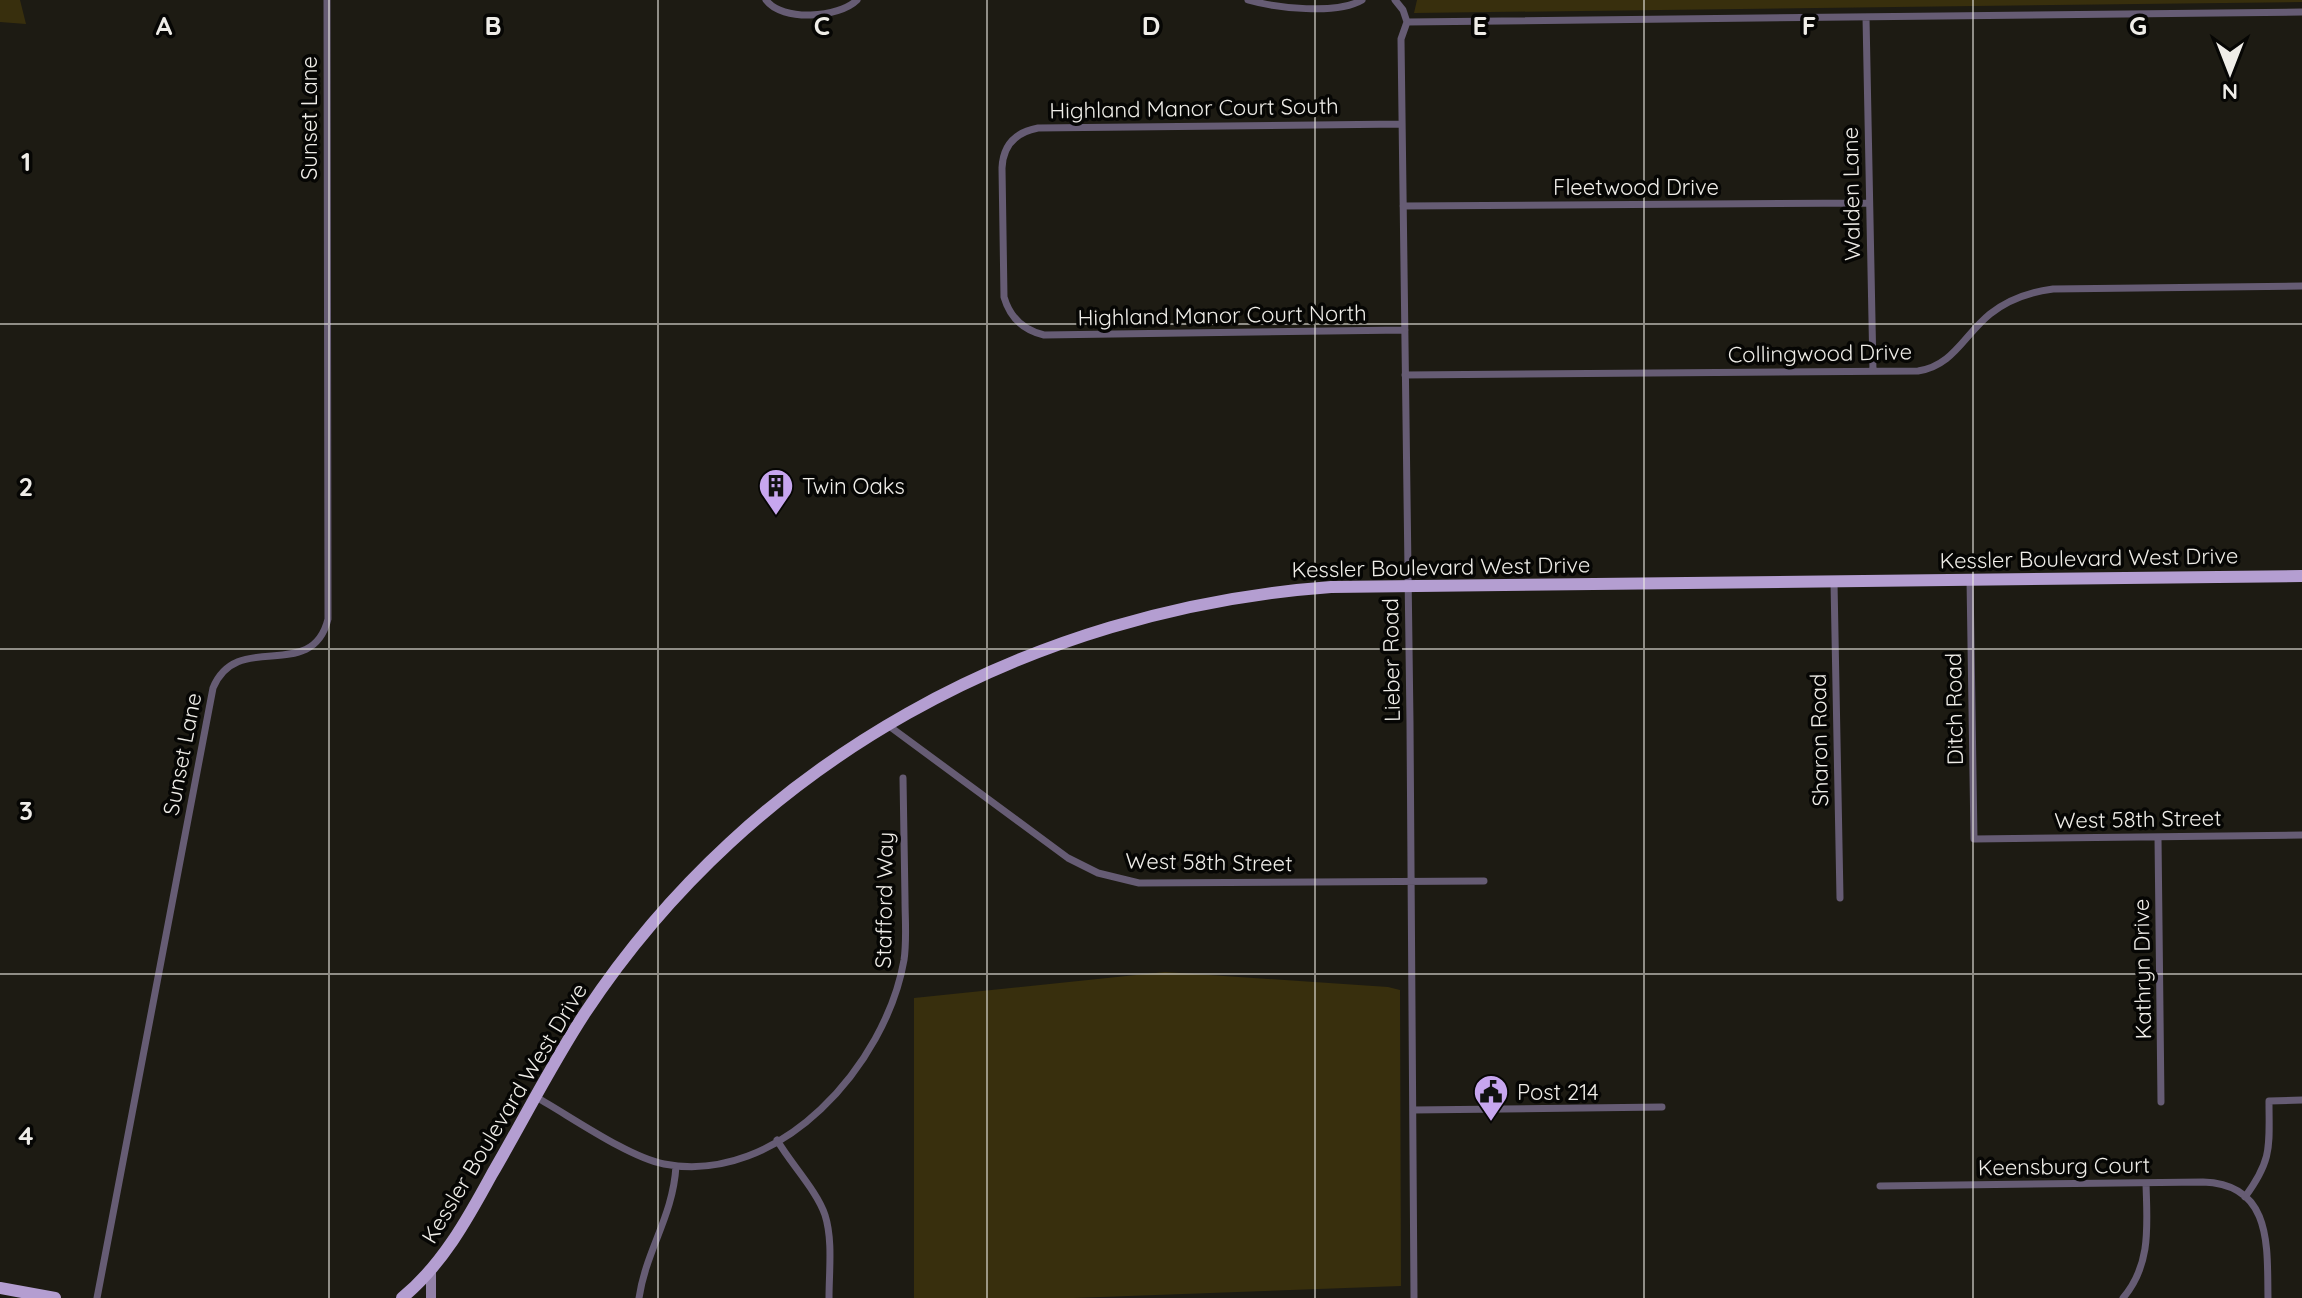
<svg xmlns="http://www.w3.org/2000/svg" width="2302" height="1298" viewBox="0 0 2302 1298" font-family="Quicksand,sans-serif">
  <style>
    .green { fill: #382f0d }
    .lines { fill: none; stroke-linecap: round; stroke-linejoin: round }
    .street { stroke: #665c74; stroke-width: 7 }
    .secondary { stroke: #9281a8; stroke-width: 10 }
    .primary { stroke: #b49ed1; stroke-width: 12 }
    .grid { fill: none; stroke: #efede8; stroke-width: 2; stroke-opacity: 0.55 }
    .labels { text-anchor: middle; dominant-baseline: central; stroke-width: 7; stroke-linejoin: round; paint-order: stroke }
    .street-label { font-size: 22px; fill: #efede8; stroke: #060604 }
    .poi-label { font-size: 22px; fill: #efede8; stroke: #060604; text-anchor: start }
    .grid-label { font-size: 26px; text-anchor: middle; font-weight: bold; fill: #efede8; stroke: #060604; stroke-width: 7; stroke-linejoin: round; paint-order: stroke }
  </style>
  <rect width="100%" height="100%" fill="#1d1b13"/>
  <!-- green -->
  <path class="green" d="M0 0H20L26 24 0 22Z
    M1417 0H2302V2L1414 13Z
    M1165 972 1388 987 1400 990 1401 1286 1074 1298H914V998Z"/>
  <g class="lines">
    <!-- street -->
    <path class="street" d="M766 0C782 22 839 18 857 0
      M1248 0C1276 8 1337 15 1362 0
      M1395 0 1403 10 1407 22
      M1866 17 1873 371
      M1407 22 1401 39 1410 723 1414 1298
      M1407 22 2302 12
      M1402 124 1038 128C1016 132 1003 145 1002 168L1004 297C1010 318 1023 330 1044 335L1405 330
      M1403 206 1869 203
      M1405 375 1918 371C1953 366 1964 335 1990 314 2009 299 2030 292 2053 289L2302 286
      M1970 579 1974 839 2302 835
      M1834 582 1840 898
      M889 726 1068 858 1098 873 1139 883 1484 881
      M2158 837 2161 1102
      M536 1097C570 1116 628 1157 664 1164 780 1186 886 1064 904 960 907 940 905 919 905 899 904 859 904 818 903 778
      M1413 1110 1662 1107
      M777 1140C791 1164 817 1191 825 1215 833 1240 829 1272 829 1298
      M1880 1186 2203 1182C2273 1184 2267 1248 2268 1298
      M2245 1197C2273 1159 2269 1146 2269 1101L2302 1100
      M97 1298 213 688C237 629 312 684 328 619L327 0
      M639 1298C646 1250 673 1217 676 1166
      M2123 1298C2152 1264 2147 1224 2146 1183"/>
    <!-- secondary -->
    <path class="secondary" d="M431 1270V1298"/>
    <!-- primary -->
    <path class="primary" d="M0 1288 55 1298
      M402 1298C442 1265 467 1220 492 1174 523 1121 551 1065 585 1013 752 760 1030 609 1331 587L2302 576"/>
  </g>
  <!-- grid -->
  <path class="grid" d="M329 0V1298M658 0V1298M987 0V1298M1315 0V1298M1644 0V1298M1973 0V1298M0 324H2302M0 649H2302M0 974H2302"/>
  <!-- icons -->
  <defs>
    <symbol id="building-pin" viewBox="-11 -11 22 30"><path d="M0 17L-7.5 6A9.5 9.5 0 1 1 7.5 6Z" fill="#c7a6ef" stroke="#060604"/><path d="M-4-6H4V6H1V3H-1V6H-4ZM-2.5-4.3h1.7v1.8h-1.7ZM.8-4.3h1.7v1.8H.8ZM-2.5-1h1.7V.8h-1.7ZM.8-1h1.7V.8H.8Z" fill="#111"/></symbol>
    <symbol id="civic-pin" viewBox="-11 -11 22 30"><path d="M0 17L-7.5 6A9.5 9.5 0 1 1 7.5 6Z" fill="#c7a6ef" stroke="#060604"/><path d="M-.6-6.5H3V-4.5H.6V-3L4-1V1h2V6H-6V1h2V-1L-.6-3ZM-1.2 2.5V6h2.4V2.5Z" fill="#111"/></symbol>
  </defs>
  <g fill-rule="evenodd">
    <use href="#building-pin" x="756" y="466" width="40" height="54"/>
    <use href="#civic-pin" x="1471" y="1072" width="40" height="54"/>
  </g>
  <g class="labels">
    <!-- street labels -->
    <g class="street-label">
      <text transform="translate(1194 108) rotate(-1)">Highland Manor Court South</text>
      <text transform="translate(309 118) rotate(-90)">Sunset Lane</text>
      <text x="1636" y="187">Fleetwood Drive</text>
      <text transform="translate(1851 194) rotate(-91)">Walden Lane</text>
      <text transform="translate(1222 315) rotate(-1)">Highland Manor Court North</text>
      <text transform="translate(1820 353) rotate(-1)">Collingwood Drive</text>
      <text transform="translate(2089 558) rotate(-1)">Kessler Boulevard West Drive</text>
      <text transform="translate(1441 567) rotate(-1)">Kessler Boulevard West Drive</text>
      <text transform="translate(1391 660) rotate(-91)">Lieber Road</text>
      <text transform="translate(1954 709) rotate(-91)">Ditch Road</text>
      <text transform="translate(1819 740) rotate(-91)">Sharon Road</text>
      <text transform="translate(182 754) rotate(-79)">Sunset Lane</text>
      <text transform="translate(2138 819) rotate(-1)">West 58th Street</text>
      <text transform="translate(1209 862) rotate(1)">West 58th Street</text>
      <text transform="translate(884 900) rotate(-89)">Stafford Way</text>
      <text transform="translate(2142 969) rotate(-91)">Kathryn Drive</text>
      <text transform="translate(504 1113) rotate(-59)">Kessler Boulevard West Drive</text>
      <text transform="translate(2064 1166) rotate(-1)">Keensburg Court</text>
    </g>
    <!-- poi labels -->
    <g class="poi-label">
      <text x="802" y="486">Twin Oaks</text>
      <text x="1517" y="1092">Post 214</text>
    </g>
  </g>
  <g class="grid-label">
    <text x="164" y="35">A</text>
    <text x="493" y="35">B</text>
    <text x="822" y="35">C</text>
    <text x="1151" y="35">D</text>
    <text x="1480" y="35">E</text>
    <text x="1809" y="35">F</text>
    <text x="2138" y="35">G</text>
    <text x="26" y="171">1</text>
    <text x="26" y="496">2</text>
    <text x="26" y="820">3</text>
    <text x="26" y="1145">4</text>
  </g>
  <!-- north arrow -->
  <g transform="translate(2230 72) rotate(180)" stroke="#060604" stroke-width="6" paint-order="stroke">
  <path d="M0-6L14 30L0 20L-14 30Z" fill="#efede8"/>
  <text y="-12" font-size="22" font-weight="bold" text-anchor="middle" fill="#efede8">N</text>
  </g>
</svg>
